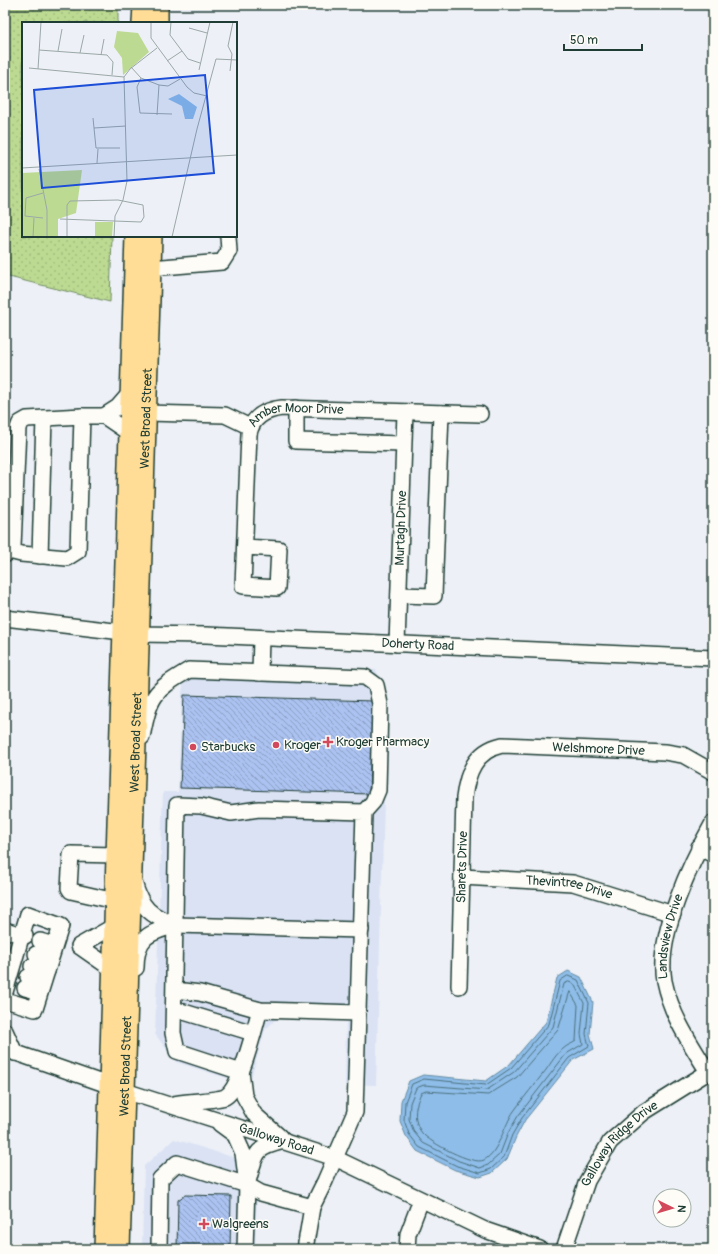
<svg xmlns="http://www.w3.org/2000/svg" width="718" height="1254" viewBox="0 0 718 1254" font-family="Pangolin,sans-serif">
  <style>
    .built { fill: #dae2f4 }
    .grass { fill: url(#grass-dots); stroke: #6e8c63 }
    .water { fill: #8ebde9; stroke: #628aa1 }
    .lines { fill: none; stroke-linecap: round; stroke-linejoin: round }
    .shore { stroke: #4b707c; stroke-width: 1 }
    .building { fill: url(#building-back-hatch); stroke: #1f3d34 }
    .minor-casing { stroke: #1f3d34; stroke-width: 18 }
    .major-casing { stroke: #1f3d34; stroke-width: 22 }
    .minor { stroke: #fdfcf7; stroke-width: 15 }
    .major { stroke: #ffdd96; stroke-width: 19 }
    .poi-dot { fill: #d1495b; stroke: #fdfcf7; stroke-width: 1.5 }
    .labels { text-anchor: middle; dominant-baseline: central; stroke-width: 3; stroke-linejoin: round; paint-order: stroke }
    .street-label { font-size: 13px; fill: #1f3d34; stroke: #fdfcf7 }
    .poi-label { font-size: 13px; fill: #1f3d34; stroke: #fdfcf7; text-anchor: start }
    .inset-road { fill: none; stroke: #9ba8a8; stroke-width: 1 }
    .view { fill: #1d4ed8; fill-opacity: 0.15; stroke: #1d4ed8; stroke-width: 2 }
    .inset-edge { fill: none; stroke: #1f3d34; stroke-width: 2 }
  </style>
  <defs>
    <pattern id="grass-dots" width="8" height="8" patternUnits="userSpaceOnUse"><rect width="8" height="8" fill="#bdda92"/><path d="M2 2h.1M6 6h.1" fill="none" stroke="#a2bc7e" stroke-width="1.8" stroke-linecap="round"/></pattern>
    <pattern id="building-back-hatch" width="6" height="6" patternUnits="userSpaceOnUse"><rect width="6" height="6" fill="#acc2f0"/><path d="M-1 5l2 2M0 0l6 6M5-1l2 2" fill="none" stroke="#8b9fc3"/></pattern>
  </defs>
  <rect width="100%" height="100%" fill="#edf0f6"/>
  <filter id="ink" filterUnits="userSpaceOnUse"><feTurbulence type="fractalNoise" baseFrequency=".025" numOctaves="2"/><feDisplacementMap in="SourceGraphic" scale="8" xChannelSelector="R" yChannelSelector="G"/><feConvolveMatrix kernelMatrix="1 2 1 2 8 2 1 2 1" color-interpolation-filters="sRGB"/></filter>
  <g filter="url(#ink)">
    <!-- built -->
    <path class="built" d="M186 664 376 670 387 695 376 1085 345 1084 346 1021 276 1019 265 1030 249 1085 176 1062 155 1034 163 792H178L182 693Z
      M174 1139 258 1165 255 1249H142L144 1166Z"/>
    <!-- grass -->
    <path class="grass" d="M5 5H118V23H23V236H112L110 302 5 276Z"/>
    <!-- water -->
    <path class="water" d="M568 971 581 977 593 1002 590 1034 594 1049 573 1060 525 1120 516 1137 507 1159 492 1173 480 1177 455 1170 417 1151 406 1136 400 1121 401 1101 409 1081 423 1075 486 1081 509 1065 546 1022 557 978Z"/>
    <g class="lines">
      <!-- shore -->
      <path class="shore" d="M568 976 578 980 589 1003 586 1034 589 1046 569 1058 522 1118 512 1135 504 1157 491 1169 480 1173 457 1166 419 1147 409 1134 404 1120 405 1102 412 1084 424 1079 486 1085 511 1068 549 1024 560 981Z
        M569 982 574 984 584 1003 581 1034 583 1044 566 1054 518 1116 508 1133 500 1154 488 1165 480 1168 459 1161 423 1143 414 1132 409 1119 410 1103 416 1088 424 1085 487 1090 514 1072 553 1027 564 984Z
        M570 992 578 1005 576 1041C572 1044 567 1045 563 1049 556 1054 551 1063 546 1070 535 1084 524 1097 514 1111 504 1125 499 1152 484 1160 473 1166 429 1142 422 1133 412 1120 415 1106 421 1093L426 1091 488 1095 517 1077 558 1030Z"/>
    </g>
    <!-- building -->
    <path class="building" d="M184 695 373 701 369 794 180 788Z
      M185 1195 231 1196 230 1249H177L178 1200Z"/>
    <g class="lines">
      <defs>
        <g id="minor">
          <path d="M151 268 222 262 229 251 228 236"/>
          <path d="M296 408V441L403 444"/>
          <path d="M146 413 225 415 250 427"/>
          <path d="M104 416 118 407 131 392"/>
          <path id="s1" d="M245 547 279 549 277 588 243 586 249 434C252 417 265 410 282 408L480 414"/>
          <path d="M9 551 21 554 67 558 78 551 82 416"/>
          <path d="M5 555 13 547 18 428 20 423 27 419 82 416H104L129 433"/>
          <path d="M40 556 44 418"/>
          <path d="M399 595 434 596 441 413"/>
          <path id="s2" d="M5 618 139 634 206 635 713 658"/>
          <path id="s3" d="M397 644 405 412"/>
          <path d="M260 673 261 638"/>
          <path d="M142 737C150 696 153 691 189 670L365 677 376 685 380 704 378 790 373 802 364 812"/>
          <path d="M699 847 713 855"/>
          <path id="s4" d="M462 877 573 883 673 914"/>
          <path d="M134 882C141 908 150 916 176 925L361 930"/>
          <path d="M115 901 71 891 69 888 71 854 116 855"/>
          <path d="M5 930 25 936"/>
          <path d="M40 941 54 945"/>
          <path d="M36 954 50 959"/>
          <path d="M32 966 47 971"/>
          <path d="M136 968C136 936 149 933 176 925"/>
          <path d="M112 969 79 946 114 926"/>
          <path d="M28 977 43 982"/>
          <path id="s5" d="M459 986 464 798C467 773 475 751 502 745L665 752 683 755 713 772"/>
          <path d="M25 988 40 992"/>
          <path d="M175 990 200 993 260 1010 358 1013"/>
          <path d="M5 992 28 914 61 926 35 1009 5 1000"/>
          <path d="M174 1009 253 1033"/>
          <path d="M5 1031 15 1053"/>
          <path id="s6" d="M5 1049 125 1091 335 1158 485 1230 540 1249"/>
          <path d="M241 1072 177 1051 173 1033 177 805 201 806 231 813 259 809 364 812 355 1112 325 1181 312 1207 305 1249"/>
          <path d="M241 1072 244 1096 254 1114 280 1137"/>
          <path id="s7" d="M708 1072C690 1043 671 1015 664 981 656 936 691 862 713 823"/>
          <path d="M173 1104C182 1102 219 1100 225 1097 241 1089 254 1028 260 1010"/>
          <path d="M220 1124 235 1135 243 1153 247 1185"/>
          <path d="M249 1178C256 1151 256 1148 284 1141"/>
          <path d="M247 1185 261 1193 312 1207"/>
          <path d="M159 1249 160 1179 177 1163 247 1185 245 1249"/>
          <path d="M407 1249 408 1234 421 1200"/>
          <path id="s8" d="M564 1249 587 1181 610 1142 644 1112 713 1069"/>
        </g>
        <g id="major">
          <path d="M142 23 143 5"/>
          <path d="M158 23V5"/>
          <path d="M104 1249 135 236"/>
          <path id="s9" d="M120 1249 152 236"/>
        </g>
      </defs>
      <!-- minor casing -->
      <use href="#minor" class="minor-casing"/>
      <!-- major casing -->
      <use href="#major" class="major-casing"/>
      <!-- minor -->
      <use href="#minor" class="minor"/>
      <!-- major -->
      <use href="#major" class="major"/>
    </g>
  </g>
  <!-- markers -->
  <g class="poi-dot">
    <path d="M326 736h4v4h4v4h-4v4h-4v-4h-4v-4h4z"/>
    <circle cx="276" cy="745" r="4"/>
    <circle cx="193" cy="747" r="4"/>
    <path d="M202 1218h4v4h4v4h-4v4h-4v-4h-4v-4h4z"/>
  </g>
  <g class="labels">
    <!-- street labels -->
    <g class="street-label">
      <text stroke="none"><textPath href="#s9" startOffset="831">West Broad Street</textPath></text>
      <text stroke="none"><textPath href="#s1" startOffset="317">Amber Moor Drive</textPath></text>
      <text stroke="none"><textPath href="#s3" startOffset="116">Murtagh Drive</textPath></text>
      <text stroke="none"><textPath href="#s2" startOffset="414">Doherty Road</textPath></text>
      <text stroke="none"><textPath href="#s9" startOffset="507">West Broad Street</textPath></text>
      <text stroke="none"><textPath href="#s5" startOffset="355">Welshmore Drive</textPath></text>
      <text stroke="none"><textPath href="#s5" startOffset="119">Sharets Drive</textPath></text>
      <text stroke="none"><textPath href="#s4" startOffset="108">Thevintree Drive</textPath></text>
      <text stroke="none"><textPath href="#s7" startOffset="147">Landsview Drive</textPath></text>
      <text stroke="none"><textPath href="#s9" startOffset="183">West Broad Street</textPath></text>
      <text stroke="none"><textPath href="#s6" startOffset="286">Galloway Road</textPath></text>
      <text stroke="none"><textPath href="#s8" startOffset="122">Galloway Ridge Drive</textPath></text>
    </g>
    <!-- poi labels -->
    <g class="poi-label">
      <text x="336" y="742">Kroger Pharmacy</text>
      <text x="284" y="745">Kroger</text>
      <text x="201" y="747">Starbucks</text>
      <text x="212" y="1224">Walgreens</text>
    </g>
  </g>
  <!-- overview -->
  <g transform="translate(22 22)">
    <rect width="215" height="215" fill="#edf0f6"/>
    <path d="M60 148 54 191 36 197V215H0V151Z" fill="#bdda92"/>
    <path d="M95 9 116 11 127 30 101 53 100 36 92 25ZM73 200H91L90 215H73Z" fill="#bdda92"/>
    <path d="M157 72 175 85 171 97H163L160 84 146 77Z" fill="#8ebde9"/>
    <path class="inset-road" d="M96 0H109M129 0V16L165 65 172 71 185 74M149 0 148 13 166 37 178 41M167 6 185 11M17 28 85 33 91 40 90 53M36 29 40 7M58 31 62 13M79 33 82 17M145 39 160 29M109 45 119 56 137 63 146 64 158 57M7 46 102 55M16 47 19 0M177 48 188 0M208 49 210 32 206 24 211 0M119 56 115 65 118 91 150 92M135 93 137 63M71 96 74 126H98M72 106 104 104M75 141 76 127M0 146 215 133M17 147 25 188V215M21 196 3 194 4 176 21 171M38 197 119 200 122 195 121 183M11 215 12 196M45 215V183L48 179 96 178 121 183M92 215 93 194 101 178 105 159 102 55 108 47 135 26M150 215 175 107 194 37 215 38"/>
    <path class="view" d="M183 53 192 151 20 166 12 68Z"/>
    <rect width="215" height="215" class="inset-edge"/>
  </g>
  <!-- margin -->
  <rect width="718" height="1254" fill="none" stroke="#fdfcf7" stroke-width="20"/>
  <rect x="10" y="10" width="698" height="1234" fill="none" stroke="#1f3d34" stroke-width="1.5" filter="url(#ink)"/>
  <!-- north arrow -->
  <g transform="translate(672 1208) rotate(95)"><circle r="19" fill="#fdfcf7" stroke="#a4b0a9"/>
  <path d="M0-3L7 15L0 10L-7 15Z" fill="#d1495b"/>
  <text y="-6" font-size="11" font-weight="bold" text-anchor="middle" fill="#1f3d34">N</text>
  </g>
  <!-- scale -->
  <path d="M564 44v6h78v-6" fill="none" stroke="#1f3d34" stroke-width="2"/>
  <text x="570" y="44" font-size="12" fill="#1f3d34" stroke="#fdfcf7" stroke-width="3" paint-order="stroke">50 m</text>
</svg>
